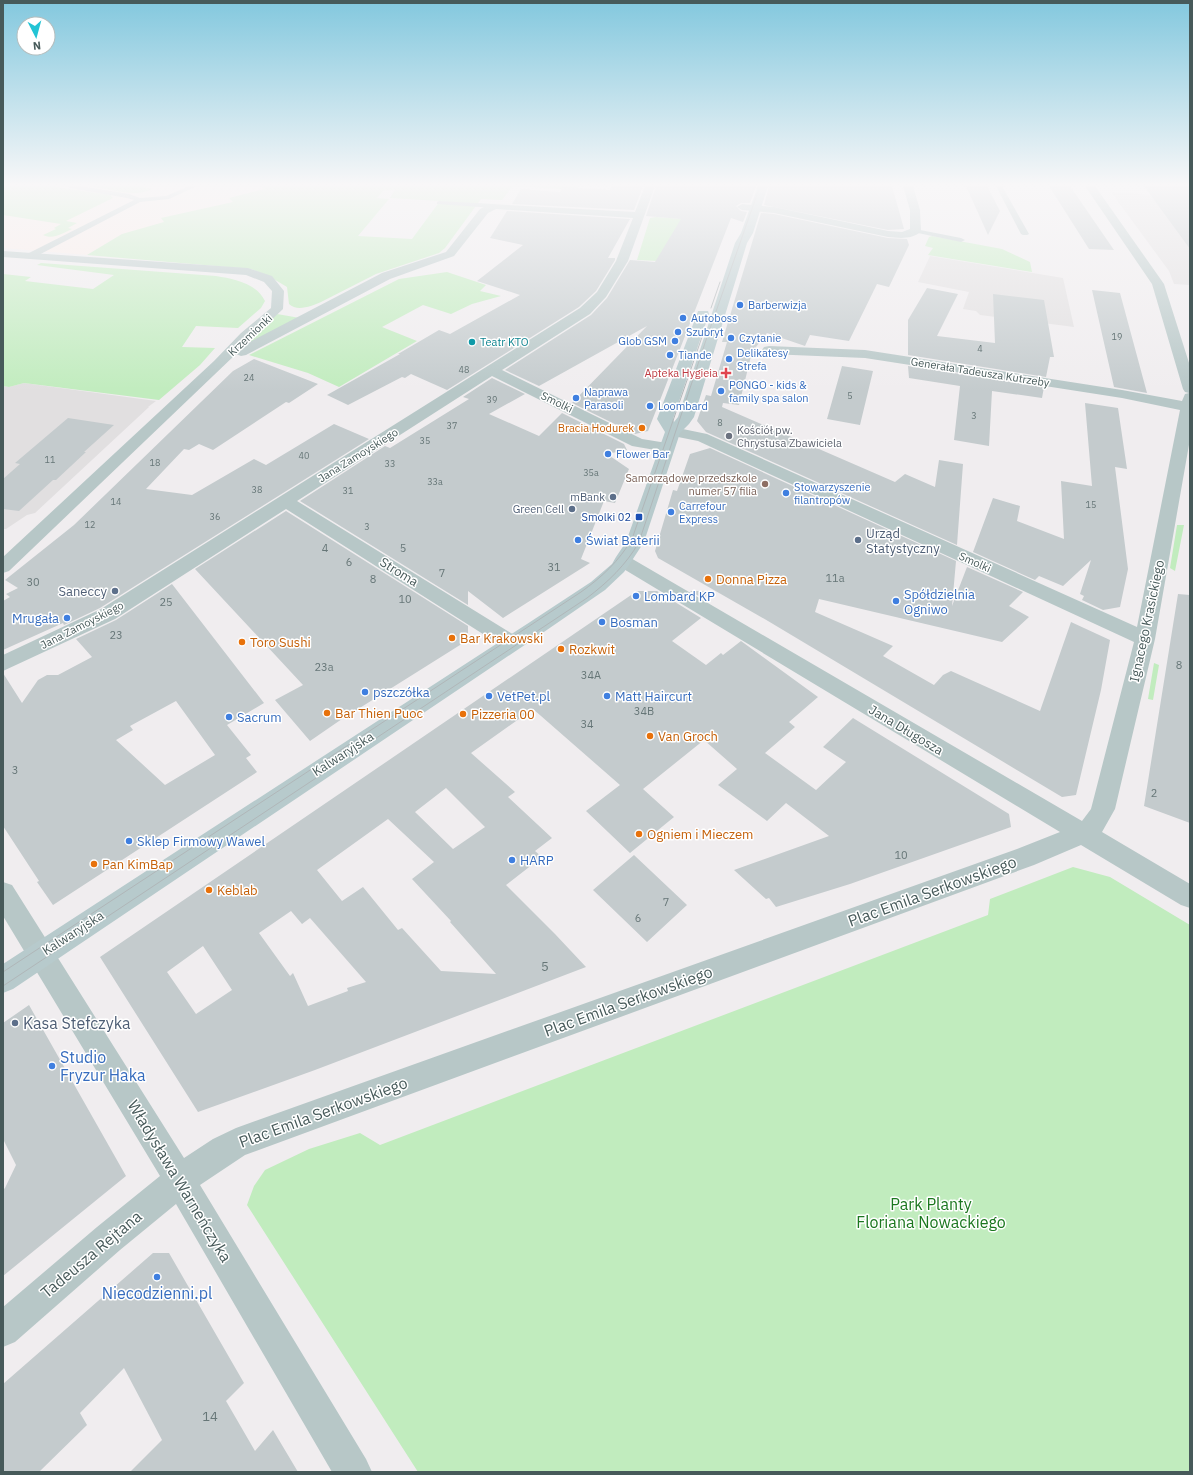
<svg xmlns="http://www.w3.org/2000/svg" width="1193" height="1475" viewBox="0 0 1193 1475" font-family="'IBM Plex Sans',sans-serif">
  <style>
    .commercial { fill: #fbece7 }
    .education { fill: #e1dfe0 }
    .green { fill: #c1ecbe; fill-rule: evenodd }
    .building { fill: #c4cbcd; fill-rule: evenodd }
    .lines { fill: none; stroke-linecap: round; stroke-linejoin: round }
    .lane { fill: #b7c7c7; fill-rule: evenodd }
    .street { fill: #b7c7c7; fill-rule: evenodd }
    .secondary { fill: #b7cacc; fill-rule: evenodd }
    .tram { stroke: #b0b6b8; stroke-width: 1 }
    .shop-dot { fill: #3f7fe0; stroke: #fff; stroke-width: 1.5 }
    .culture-dot { fill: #0f9aa8; stroke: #fff; stroke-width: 1.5 }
    .health-dot { fill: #e0444e; stroke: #fff; stroke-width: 1.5 }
    .food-dot { fill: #e8710a; stroke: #fff; stroke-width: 1.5 }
    .worship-dot { fill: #6b7280; stroke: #fff; stroke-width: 1.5 }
    .education-dot { fill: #8d6e63; stroke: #fff; stroke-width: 1.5 }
    .service-dot { fill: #5c6f8a; stroke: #fff; stroke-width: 1.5 }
    .transit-dot { fill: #1a4fb4; stroke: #fff; stroke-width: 1.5 }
    .labels { text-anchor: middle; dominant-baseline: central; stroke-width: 3; stroke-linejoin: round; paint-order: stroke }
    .far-number-label { font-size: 9px; fill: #667677 }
    .far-shop-label { font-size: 11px; fill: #366cbe; stroke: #fff; text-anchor: start }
    .far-street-label { font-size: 11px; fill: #475a5a; stroke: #fff }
    .far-culture-label { font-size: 11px; fill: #0d838f; stroke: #fff; text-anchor: start }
    .far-health-label { font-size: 11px; fill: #be3a42; stroke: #fff; text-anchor: end }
    .far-food-label { font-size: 11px; fill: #c56008; stroke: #fff; text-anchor: end }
    .far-worship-label { font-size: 11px; fill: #5b616d; stroke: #fff; text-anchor: start }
    .far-education-label { font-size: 11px; fill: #785e54; stroke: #fff; text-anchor: end }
    .far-service-label { font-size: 11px; fill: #4e5e75; stroke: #fff; text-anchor: end }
    .far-transit-label { font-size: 11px; fill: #164399; stroke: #fff; text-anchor: end }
    .number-label { font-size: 11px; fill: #667677 }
    .service-label { font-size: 13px; fill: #4e5e75; stroke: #fff; text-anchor: start }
    .shop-label { font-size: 13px; fill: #366cbe; stroke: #fff; text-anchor: start }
    .street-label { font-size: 13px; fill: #475a5a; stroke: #fff }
    .food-label { font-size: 13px; fill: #c56008; stroke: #fff; text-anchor: start }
    .near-number-label { font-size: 13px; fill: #667677 }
    .near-street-label { font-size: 16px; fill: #475a5a; stroke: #fff }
    .near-service-label { font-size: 16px; fill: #4e5e75; stroke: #fff; text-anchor: start }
    .near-shop-label { font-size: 16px; fill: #366cbe; stroke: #fff; text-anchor: start }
    .near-park-label { font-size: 16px; fill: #1b771f; stroke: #fff }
  </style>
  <rect width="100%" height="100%" fill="#f0edef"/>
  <!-- commercial -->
  <path class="commercial" d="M3 186H301L117 237 87 255 3 248Z"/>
  <!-- education -->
  <path class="education" d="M1111 192 1154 195H1190V285L1174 284 1169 271Z
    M930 256 1063 278 1074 327 980 315 976 311 963 309 969 292 918 282Z
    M24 383 156 401 148 407H149L35 513 27 515 6 529H3V386L9 387Z"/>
  <!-- green -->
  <path class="green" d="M3 186H50L110 195 113 198 66 221 77 223 68 228 72 229C63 233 53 240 43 235L56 229 54 228 61 224 3 215Z
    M96 186H139L152 189C136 198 112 189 94 187Z
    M260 186H579L577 190 513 186 502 200 481 199 445 248 439 253 376 274 321 302C312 306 297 312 289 304L287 287 267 275 251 269 87 255 122 234 164 222 161 218 233 202 229 198 264 189ZM384 190H395L390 198 440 201 412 239 358 236 389 199 377 198Z
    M656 217 682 219 657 261 637 260 650 218Z
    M932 236 1002 249 1030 262 1032 272 928 255 933 248 925 246 929 237Z
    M41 263 216 276C234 279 256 283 265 301L261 308 238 328 196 326 182 347 215 348 200 365 159 400 24 383 9 387 3 386V274L31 277 25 281 93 289 114 275 37 265Z
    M447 272 486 285 480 291 501 296 472 304 451 314 423 305 382 327 417 341 339 387 308 373 249 355 399 279Z
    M277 314 300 318 246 345Z
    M1177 525H1184L1175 571 1170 568Z
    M1154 663 1159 665 1153 700 1148 699Z
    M1073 867 1110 877 1190 925V1472H418L247 1205 254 1186 265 1170 309 1149 360 1133 380 1145 988 915 990 899Z"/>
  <!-- building -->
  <path class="building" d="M612 186H643L634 210 512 204 521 189 560 192 562 187H568L610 190Z
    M656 186H756L750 203H741L736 206 741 211 747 212 743 222 731 218 648 431 635 434 572 403 647 326 539 386 505 370 591 315 607 298 630 260 655 262 681 219 646 216Z
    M769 186H892L904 229 888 230 764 205Z
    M966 186H987L1000 211 988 235Z
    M1049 186H1070L1114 250 1089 249Z
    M1144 186H1190V249Z
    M507 211 630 219 608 258H615V260L596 291 579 307 447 390 411 374 405 378 402 377 348 405 327 395 400 354H398L439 330 450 334 520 295 477 281 523 245 490 238Z
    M761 213 774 214 888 238 907 239 909 245 889 287 877 284 849 341 810 335 805 346 767 333 752 352 739 405 723 403 722 407 895 482 905 474 935 487 939 460 963 464 957 545 706 432 697 421 706 395 711 396 727 342H722Z
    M927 288 958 294 937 336 995 343 993 294 1044 300 1054 357H1050L1046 377 908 355V320Z
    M1092 290 1120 293 1147 393 1114 387Z
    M254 359 318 384 289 403 286 402 213 450 199 444 189 450 184 449 146 489 192 495 254 459 266 465 334 424 369 439 100 608 64 625 63 623 3 650V601L10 597 6 594 18 588 5 580 74 525 233 371Z
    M842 366 873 371 860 425 827 419Z
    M908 366 1044 387 1042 398 992 391 989 446 954 440 960 386 909 378Z
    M492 378 525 394 489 414 539 436 562 413 624 444 627 450 607 454 629 469 615 503 604 501 581 559 590 563 503 618 468 591V605L300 501 385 446 390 448 469 399 463 397Z
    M1085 403 1118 408 1127 469 1115 467 1128 569 1120 607 1103 610 1082 600 1084 596 1080 594 1091 560 1063 586 1039 576 1035 580 973 552 993 498 1020 506 1017 521 1064 539 1061 481 1092 486Z
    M68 418 114 425 84 452H86L56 480H53L19 511 3 509V479L20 464 15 463Z
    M710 448 956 561 952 606 967 567 1023 592 1009 606 1029 617 1002 642 819 599 815 612 893 646 883 656 934 685 943 675 951 671 1040 711 1071 622 1110 640 1101 690 1076 795 1062 797 768 621 658 558 655 551 673 490 677 491 690 454Z
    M286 511 468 626V640L339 721 310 741 275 700 303 685 195 569Z
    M172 584 264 703 227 725 251 755 246 758 257 772 53 905 37 882 39 881 3 826V673L22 703 38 680 47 675H58L92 657 76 639 116 620ZM176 701 215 755 165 785 116 740 133 730 130 726Z
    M637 591H657L701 618 672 641 706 665 721 653 723 655 741 641 818 697 789 722 795 727 765 753 816 790 846 762 823 747 853 718 1009 814 1011 827 850 884 776 907 769 898 766 899 734 870 829 836 786 803 767 821 718 785 737 769 704 740 643 789 674 817 630 853 586 811 620 785 533 709 471 753 515 792 508 797 552 838 535 851 542 857 506 885 555 934 586 967 315 1070 198 1112 100 957ZM446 788 485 827 453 849 415 812ZM388 819 434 862 412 879 451 921 450 922 496 974 441 971 402 928 398 930 363 887 342 901 317 870ZM291 911 302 924 310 918 366 982 347 988 348 991 308 1006 293 973 290 976 259 933ZM203 946 232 990 196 1014 167 972Z
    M690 591H709L704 599Z
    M1178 594 1190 595V823L1144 806Z
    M634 855 687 905 647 942 593 890Z
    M29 1005 126 1176 3 1276V1190L5 1188 16 1165 3 1139V1023Z
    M153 1253H169L244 1383 226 1401 255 1451 273 1430 298 1472H130L162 1440 124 1368 80 1413 87 1425 39 1472H3V1384Z"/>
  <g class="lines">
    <!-- lane -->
    <path class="lane" d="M67 186H80L129 194 140 198 166 196 189 186H197L169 199 140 202 33 258H27V254L134 200 127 198 70 188Z
      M996 186H1002L1029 234 1027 235H1023L1021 234Z
      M439 201 494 204 497 206 494 208 437 204V202Z
      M915 229 961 238 965 240 961 242 913 232 911 231Z"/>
    <!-- street -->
    <path class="street" d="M645 186H655L628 261 606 297 590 314 502 370 642 439 673 444 675 447 673 450 667 452 632 446 492 376 297 501 519 638 522 643 519 648 512 650 505 648 286 509 115 619 3 671V655L101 609 580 308 597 292 616 261 633 218 496 209 488 213 454 256 390 279 246 355 241 356 236 354 9 571 3 573V557L214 361 241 333 271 308 272 291 264 282 246 275 3 257V251L248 268 272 276 284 291 283 309 246 344 382 273 446 252 480 209 490 204 635 212Z
      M903 186H913L920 210 921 231C913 240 898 238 888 237L774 213 742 210 737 207 742 204 774 207 888 231 902 232 910 229V210Z
      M1085 186H1095L1164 284 1190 366V439L1155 639 1115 809 1102 832 1190 884V908L1181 905 1081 845 1034 865 245 1155 200 1185 366 1459 372 1472H332L176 1204 120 1250 15 1342 3 1347V1307L97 1227 160 1176 3 916V882L12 885 184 1158 213 1139 236 1128 1017 849 1060 832 617 565 614 561 617 557 623 555 629 557 1082 821 1091 809 1134 642 698 441 668 435 665 432 668 429 673 427 707 434 1137 627 1180 410 1122 398 865 358 769 354 764 353 762 350 764 347 769 346 865 350 1122 390 1182 401 1185 394 1189 393 1185 392 1183 389 1152 284Z"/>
    <!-- secondary -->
    <path class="secondary" d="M758 186H768L753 233 747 243 694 417 689 424 680 433 644 542 629 565 624 572 605 590 541 634 13 989 3 993V964L527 624 591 582 612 564 616 557 626 542 665 432 657 419 697 314 698 311H708L709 314 673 419 674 422 678 417 735 243 741 233Z"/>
    <!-- tram -->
    <path class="tram" d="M711 308 720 282
      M3 972 581 592C602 577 619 561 632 539L702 337
      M3 986 587 598C608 582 626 565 639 542L706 340 760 186"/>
  </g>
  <!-- sky -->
  <linearGradient id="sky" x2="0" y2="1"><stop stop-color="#83c8de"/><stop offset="0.47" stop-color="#f8f7f8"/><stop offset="1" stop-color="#f8f7f8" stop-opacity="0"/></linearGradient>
  <rect width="1193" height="392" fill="url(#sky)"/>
  <!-- markers -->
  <g class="shop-dot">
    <circle cx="740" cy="305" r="4"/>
    <circle cx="683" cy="318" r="4"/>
    <circle cx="678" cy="332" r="4"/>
    <circle cx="731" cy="338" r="4"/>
    <circle cx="675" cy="341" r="4"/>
    <circle cx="670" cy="355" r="4"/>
    <circle cx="729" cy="359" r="4"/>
    <circle cx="721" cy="391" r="4"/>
    <circle cx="576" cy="398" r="4"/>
    <circle cx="650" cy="406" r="4"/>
    <circle cx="608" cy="454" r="4"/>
    <circle cx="786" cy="493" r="4"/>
    <circle cx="671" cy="512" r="4"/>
    <circle cx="578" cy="540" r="4"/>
    <circle cx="636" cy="596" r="4"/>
    <circle cx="896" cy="601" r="4"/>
    <circle cx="67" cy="618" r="4"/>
    <circle cx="602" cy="622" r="4"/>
    <circle cx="365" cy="692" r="4"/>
    <circle cx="489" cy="696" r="4"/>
    <circle cx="607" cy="696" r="4"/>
    <circle cx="229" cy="717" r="4"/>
    <circle cx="129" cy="841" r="4"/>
    <circle cx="512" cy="860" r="4"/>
    <circle cx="52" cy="1066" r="4"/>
    <circle cx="157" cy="1277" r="4"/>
  </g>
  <circle class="culture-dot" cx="472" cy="342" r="4"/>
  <path class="health-dot" d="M724 367h4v4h4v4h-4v4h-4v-4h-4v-4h4z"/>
  <g class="food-dot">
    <circle cx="642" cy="428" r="4"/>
    <circle cx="708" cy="579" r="4"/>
    <circle cx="452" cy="638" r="4"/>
    <circle cx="242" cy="642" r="4"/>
    <circle cx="561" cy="649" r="4"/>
    <circle cx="327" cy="713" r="4"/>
    <circle cx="463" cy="714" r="4"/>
    <circle cx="650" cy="736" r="4"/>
    <circle cx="639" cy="834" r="4"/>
    <circle cx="94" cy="864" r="4"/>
    <circle cx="209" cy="890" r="4"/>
  </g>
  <circle class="worship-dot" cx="729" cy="436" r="4"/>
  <circle class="education-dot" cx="765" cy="484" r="4"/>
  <g class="service-dot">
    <circle cx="613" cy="497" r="4"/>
    <circle cx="572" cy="509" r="4"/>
    <circle cx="858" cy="540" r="4"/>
    <circle cx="115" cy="591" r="4"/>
    <circle cx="15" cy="1023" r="4"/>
  </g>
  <rect class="transit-dot" x="635" y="513" width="8" height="8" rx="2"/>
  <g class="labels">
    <!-- far-number labels -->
    <g class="far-number-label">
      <text x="1117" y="336">19</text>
      <text x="980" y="348">4</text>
      <text x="464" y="369">48</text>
      <text x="249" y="377">24</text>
      <text x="850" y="395">5</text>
      <text x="492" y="399">39</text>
      <text x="974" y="415">3</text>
      <text x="720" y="422">8</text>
      <text x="452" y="425">37</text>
      <text x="425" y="440">35</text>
      <text x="304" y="455">40</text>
      <text x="50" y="459">11</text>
      <text x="155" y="462">18</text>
      <text x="390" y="463">33</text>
      <text x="591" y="472">35a</text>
      <text x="435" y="481">33a</text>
      <text x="257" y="489">38</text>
      <text x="348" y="490">31</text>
      <text x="116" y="501">14</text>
      <text x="1091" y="504">15</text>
      <text x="215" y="516">36</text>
      <text x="90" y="524">12</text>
      <text x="367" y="526">3</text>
    </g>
    <!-- far-shop labels -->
    <g class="far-shop-label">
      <text x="748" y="305">Barberwizja</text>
      <text x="691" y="318">Autoboss</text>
      <text x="686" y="332">Szubryt</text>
      <text x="739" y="338">Czytanie</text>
      <text x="667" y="341" text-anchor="end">Glob GSM</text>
      <text x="737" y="353">Delikatesy<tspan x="737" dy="13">Strefa</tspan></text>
      <text x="678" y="355">Tiande</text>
      <text x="729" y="385">PONGO - kids &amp;<tspan x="729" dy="13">family spa salon</tspan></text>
      <text x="584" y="392">Naprawa<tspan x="584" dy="13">Parasoli</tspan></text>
      <text x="658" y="406">Loombard</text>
      <text x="616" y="454">Flower Bar</text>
      <text x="794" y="487">Stowarzyszenie<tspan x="794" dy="13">filantropów</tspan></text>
      <text x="679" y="506">Carrefour<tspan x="679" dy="13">Express</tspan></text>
    </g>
    <!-- far-street labels -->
    <g class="far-street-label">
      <text transform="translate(250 335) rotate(-43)">Krzemionki</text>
      <text transform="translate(980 372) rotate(9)">Generała Tadeusza Kutrzeby</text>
      <text transform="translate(557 402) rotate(26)">Smolki</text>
      <text transform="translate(358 455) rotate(-32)">Jana Zamoyskiego</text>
      <text transform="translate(975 562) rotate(24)">Smolki</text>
      <text transform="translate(82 625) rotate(-27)">Jana Zamoyskiego</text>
    </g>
    <!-- far-culture labels -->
    <g class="far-culture-label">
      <text x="480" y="342">Teatr KTO</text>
    </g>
    <!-- far-health labels -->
    <g class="far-health-label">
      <text x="718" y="373">Apteka Hygieia</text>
    </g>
    <!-- far-food labels -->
    <g class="far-food-label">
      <text x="634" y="428">Bracia Hodurek</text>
    </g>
    <!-- far-worship labels -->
    <g class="far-worship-label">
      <text x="737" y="430">Kościół pw.<tspan x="737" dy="13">Chrystusa Zbawiciela</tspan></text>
    </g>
    <!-- far-education labels -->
    <g class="far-education-label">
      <text x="757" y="478">Samorządowe przedszkole<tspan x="757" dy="13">numer 57 filia</tspan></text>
    </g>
    <!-- far-service labels -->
    <g class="far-service-label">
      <text x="605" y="497">mBank</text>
      <text x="564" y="509">Green Cell</text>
    </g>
    <!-- far-transit labels -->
    <g class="far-transit-label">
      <text x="631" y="517">Smolki 02</text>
    </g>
    <!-- number labels -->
    <g class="number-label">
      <text x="325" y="548">4</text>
      <text x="403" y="548">5</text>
      <text x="349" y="562">6</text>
      <text x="554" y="567">31</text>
      <text x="442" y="573">7</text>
      <text x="835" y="578">11a</text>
      <text x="373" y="579">8</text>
      <text x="33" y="582">30</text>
      <text x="405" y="599">10</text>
      <text x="166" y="602">25</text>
      <text x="116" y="635">23</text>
      <text x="1179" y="665">8</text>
      <text x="324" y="667">23a</text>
      <text x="591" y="675">34A</text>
      <text x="644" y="711">34B</text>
      <text x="587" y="724">34</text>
      <text x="15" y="770">3</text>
      <text x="1154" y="793">2</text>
      <text x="901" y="855">10</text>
      <text x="666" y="902">7</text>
      <text x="638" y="918">6</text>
    </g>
    <!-- service labels -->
    <g class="service-label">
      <text x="866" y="533">Urząd<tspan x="866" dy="15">Statystyczny</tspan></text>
      <text x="107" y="591" text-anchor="end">Saneccy</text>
    </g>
    <!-- shop labels -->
    <g class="shop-label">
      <text x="586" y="540">Świat Baterii</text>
      <text x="904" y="594">Spółdzielnia<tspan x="904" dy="15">Ogniwo</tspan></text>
      <text x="644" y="596">Lombard KP</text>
      <text x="59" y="618" text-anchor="end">Mrugała</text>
      <text x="610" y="622">Bosman</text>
      <text x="373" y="692">pszczółka</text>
      <text x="497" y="696">VetPet.pl</text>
      <text x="615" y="696">Matt Haircurt</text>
      <text x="237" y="717">Sacrum</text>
      <text x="137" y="841">Sklep Firmowy Wawel</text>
      <text x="520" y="860">HARP</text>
    </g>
    <!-- street labels -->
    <g class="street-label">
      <text transform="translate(399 572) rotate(32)">Stroma</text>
      <text transform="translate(1147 621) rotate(-78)">Ignacego Krasickiego</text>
      <text transform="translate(906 730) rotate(31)">Jana Długosza</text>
      <text transform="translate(343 754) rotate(-33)">Kalwaryjska</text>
      <text transform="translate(73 933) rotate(-33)">Kalwaryjska</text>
    </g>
    <!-- food labels -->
    <g class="food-label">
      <text x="716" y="579">Donna Pizza</text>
      <text x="460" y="638">Bar Krakowski</text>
      <text x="250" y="642">Toro Sushi</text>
      <text x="569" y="649">Rozkwit</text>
      <text x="335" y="713">Bar Thien Puoc</text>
      <text x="471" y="714">Pizzeria 00</text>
      <text x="658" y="736">Van Groch</text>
      <text x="647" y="834">Ogniem i Mieczem</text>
      <text x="102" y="864">Pan KimBap</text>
      <text x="217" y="890">Keblab</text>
    </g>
    <!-- near-number labels -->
    <g class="near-number-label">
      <text x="545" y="966">5</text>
      <text x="210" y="1416">14</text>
    </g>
    <!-- near-street labels -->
    <g class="near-street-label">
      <text transform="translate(932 891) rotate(-20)">Plac Emila Serkowskiego</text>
      <text transform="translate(628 1001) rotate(-20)">Plac Emila Serkowskiego</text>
      <text transform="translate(323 1112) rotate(-20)">Plac Emila Serkowskiego</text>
      <text transform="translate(180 1181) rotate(59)">Władysława Warneńczyka</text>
      <text transform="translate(91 1254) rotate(-40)">Tadeusza Rejtana</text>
    </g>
    <!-- near-service labels -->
    <g class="near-service-label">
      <text x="23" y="1023">Kasa Stefczyka</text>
    </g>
    <!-- near-shop labels -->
    <g class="near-shop-label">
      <text x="60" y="1057">Studio<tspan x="60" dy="18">Fryzur Haka</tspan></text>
      <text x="157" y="1293" text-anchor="middle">Niecodzienni.pl</text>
    </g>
    <!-- near-park labels -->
    <g class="near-park-label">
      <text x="931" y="1204">Park Planty<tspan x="931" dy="18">Floriana Nowackiego</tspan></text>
    </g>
  </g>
  <!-- border -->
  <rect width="1193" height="1475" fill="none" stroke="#475a5a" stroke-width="8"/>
  <!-- north arrow -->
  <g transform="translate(36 36) rotate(174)"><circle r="19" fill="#ffffff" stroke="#b5bdbd"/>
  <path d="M0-3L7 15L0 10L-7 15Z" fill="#22c4d5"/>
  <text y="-6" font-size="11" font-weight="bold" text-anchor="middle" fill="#475a5a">N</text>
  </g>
</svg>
